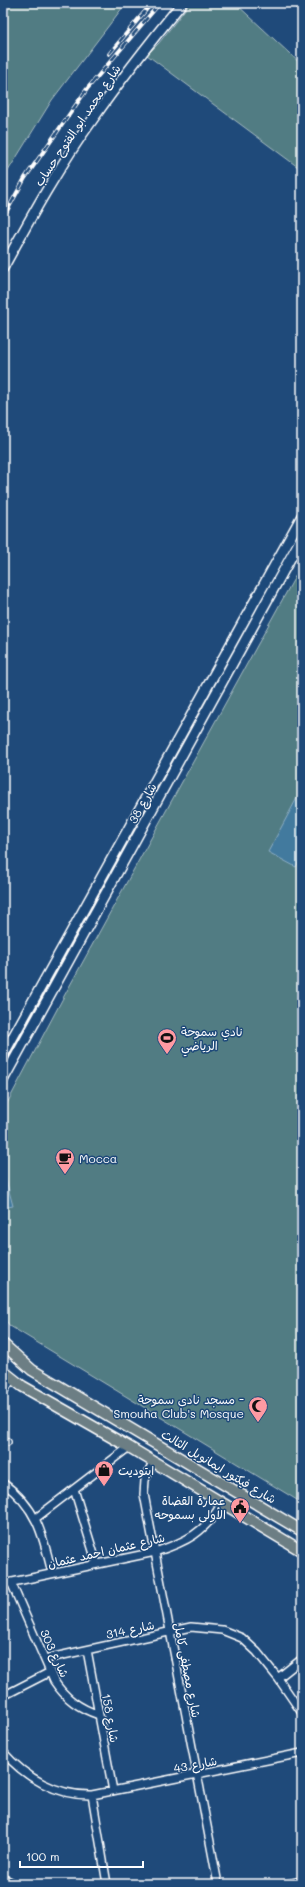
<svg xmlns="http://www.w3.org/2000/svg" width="305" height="1887" viewBox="0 0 305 1887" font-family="Mali,'Playpen Sans Arabic',sans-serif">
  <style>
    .green { fill: #517b83; stroke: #a8bdc1 }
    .water { fill: #427a9e; stroke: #8eafc5 }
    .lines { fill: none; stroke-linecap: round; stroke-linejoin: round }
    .street-casing { stroke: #fff; stroke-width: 10 }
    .secondary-casing { stroke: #fff; stroke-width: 12 }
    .primary-casing { stroke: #fff; stroke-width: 13 }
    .street { stroke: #1f4a7a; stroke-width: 7 }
    .secondary { stroke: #1f4a7a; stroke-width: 9 }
    .primary { stroke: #6c7e84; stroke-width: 10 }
    .rail-casing { stroke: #fff; stroke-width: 4 }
    .rail { stroke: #1f4a7a; stroke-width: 2.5; stroke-dasharray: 8; stroke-linecap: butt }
    .labels { text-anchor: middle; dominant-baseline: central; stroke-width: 3; stroke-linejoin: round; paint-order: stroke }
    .street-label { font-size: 12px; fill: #fff; stroke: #1f4a7a }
    .poi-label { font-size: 12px; fill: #fff; stroke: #1f4a7a; text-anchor: start }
  </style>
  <rect width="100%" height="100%" fill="#1f4a7a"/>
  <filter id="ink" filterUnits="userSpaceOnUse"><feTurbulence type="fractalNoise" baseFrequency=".025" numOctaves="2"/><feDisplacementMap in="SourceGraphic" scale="8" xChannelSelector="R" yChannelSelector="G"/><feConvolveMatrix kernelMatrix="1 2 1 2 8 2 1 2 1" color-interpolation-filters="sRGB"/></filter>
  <g filter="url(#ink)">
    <!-- green -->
    <path class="green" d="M4 3H126L52 100 3 179Z
      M190 3H235L302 65V170L147 55 159 43Z
      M302 564V1503L10 1326 3 1317V1111L63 998Z"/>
    <!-- water -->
    <path class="water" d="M297 798 302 801V855L296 867 268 852Z
      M5 1176 13 1206 3 1208V1177Z"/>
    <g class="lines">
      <defs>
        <path id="street" d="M3 1392 12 1379
          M3 1440 7 1442
          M153 1462 145 1480 144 1494 218 1884
          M3 1483C37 1507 43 1535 52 1573
          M74 1489 97 1564
          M36 1518 129 1447
          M11 1582 54 1681C66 1699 79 1708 99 1715
          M3 1584 155 1552C186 1542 205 1533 222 1503
          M87 1650 113 1791
          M45 1659 191 1627 222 1630 242 1638 257 1652 278 1678 302 1713
          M278 1678 302 1659
          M3 1696 50 1672
          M3 1752C26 1778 57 1796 92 1795L302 1753
          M92 1795 107 1884
          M3 1878 15 1884
          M288 1884 302 1881"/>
        <path id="secondary" d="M3 268C31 217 59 166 93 119 121 79 151 41 182 3
          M3 1055 302 516
          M3 1080 302 537"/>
        <path id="primary" d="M3 1344 32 1370 302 1531
          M3 1371 22 1386 129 1447 302 1551"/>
      </defs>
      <!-- street casing -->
      <use href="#street" class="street-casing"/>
      <!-- secondary casing -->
      <use href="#secondary" class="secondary-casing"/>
      <!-- primary casing -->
      <use href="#primary" class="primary-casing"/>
      <!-- street -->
      <use href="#street" class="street"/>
      <!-- secondary -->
      <use href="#secondary" class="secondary"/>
      <!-- primary -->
      <use href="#primary" class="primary"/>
      <defs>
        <path id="rail" d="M109 54 152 3
          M3 218 25 178 87 89 160 3"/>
      </defs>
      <!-- rail casing -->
      <use href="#rail" class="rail-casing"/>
      <!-- rail -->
      <use href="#rail" class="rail"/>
    </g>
  </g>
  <!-- icons -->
  <defs>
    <symbol id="stadium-pin" viewBox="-11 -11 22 30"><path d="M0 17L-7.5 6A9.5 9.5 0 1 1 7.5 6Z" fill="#ff9aa2" stroke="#1f4a7a"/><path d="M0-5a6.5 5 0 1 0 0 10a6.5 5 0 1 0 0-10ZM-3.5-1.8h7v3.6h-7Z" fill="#111"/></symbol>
    <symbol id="cafe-pin" viewBox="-11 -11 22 30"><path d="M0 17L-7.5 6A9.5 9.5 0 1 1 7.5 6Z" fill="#ff9aa2" stroke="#1f4a7a"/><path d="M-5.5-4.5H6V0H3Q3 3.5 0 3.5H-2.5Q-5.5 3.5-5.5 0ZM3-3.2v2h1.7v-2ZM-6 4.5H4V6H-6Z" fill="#111"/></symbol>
    <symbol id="mosque-pin" viewBox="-11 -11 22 30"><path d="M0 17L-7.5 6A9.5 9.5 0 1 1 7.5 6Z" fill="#ff9aa2" stroke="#1f4a7a"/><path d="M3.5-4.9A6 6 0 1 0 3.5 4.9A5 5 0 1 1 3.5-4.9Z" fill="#111"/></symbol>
    <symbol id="shop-pin" viewBox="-11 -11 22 30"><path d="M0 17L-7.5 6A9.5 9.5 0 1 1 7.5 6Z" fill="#ff9aa2" stroke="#1f4a7a"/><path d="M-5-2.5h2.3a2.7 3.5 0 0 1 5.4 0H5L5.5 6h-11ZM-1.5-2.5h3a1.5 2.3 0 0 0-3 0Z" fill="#111"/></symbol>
    <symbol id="civic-pin" viewBox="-11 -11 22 30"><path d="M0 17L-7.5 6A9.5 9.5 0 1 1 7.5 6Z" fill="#ff9aa2" stroke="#1f4a7a"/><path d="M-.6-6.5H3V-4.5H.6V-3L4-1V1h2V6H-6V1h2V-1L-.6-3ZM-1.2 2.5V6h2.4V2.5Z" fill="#111"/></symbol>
  </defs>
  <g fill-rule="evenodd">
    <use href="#stadium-pin" x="156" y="1027" width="22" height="30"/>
    <use href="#cafe-pin" x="54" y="1147" width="22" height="30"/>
    <use href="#mosque-pin" x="247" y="1395" width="22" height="30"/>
    <use href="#shop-pin" x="93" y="1459" width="22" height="30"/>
    <use href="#civic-pin" x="229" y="1496" width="22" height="30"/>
  </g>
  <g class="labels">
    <!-- street labels -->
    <g class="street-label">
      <text transform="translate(77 125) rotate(-56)">شارع محمد ابو الفتوح حساب</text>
      <text transform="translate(142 803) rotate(-61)">شارع 38</text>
      <text transform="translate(219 1466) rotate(31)">شارع فيكتور ايمانويل الثالث</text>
      <text transform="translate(106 1550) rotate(-13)">شارع عثمان احمد عثمان</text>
      <text transform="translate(130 1629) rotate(-12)">شارع 314</text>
      <text transform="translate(55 1653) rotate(65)">شارع 303</text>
      <text transform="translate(188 1670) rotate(79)">شارع مصطفى كامل</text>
      <text transform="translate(111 1718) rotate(80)">شارع 158</text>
      <text transform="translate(195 1764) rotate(-11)">شارع 43</text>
    </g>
    <!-- poi labels -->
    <g class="poi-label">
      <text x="181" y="1031">نادي سموحة<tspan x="181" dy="14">الرياضي</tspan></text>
      <text x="79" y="1158">Mocca</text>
      <text x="244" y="1399" text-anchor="end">مسجد نادى سموحة -<tspan x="244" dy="14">Smouha Club's Mosque</tspan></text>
      <text x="118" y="1470">ابتوديت</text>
      <text x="226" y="1500" text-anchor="end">عمارة القضاة<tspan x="226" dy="14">الأولى بسموحه</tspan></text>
    </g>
  </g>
  <!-- margin -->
  <rect width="305" height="1887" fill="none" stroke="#1f4a7a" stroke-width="16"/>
  <rect x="8" y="8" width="289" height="1871" fill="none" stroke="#fff" stroke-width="1.5" filter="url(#ink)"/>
  <!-- scale -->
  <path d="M20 1861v6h123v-6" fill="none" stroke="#ffffff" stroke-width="2"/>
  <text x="26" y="1861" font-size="12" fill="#ffffff" stroke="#1f4a7a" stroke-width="3" paint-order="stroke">100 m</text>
</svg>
